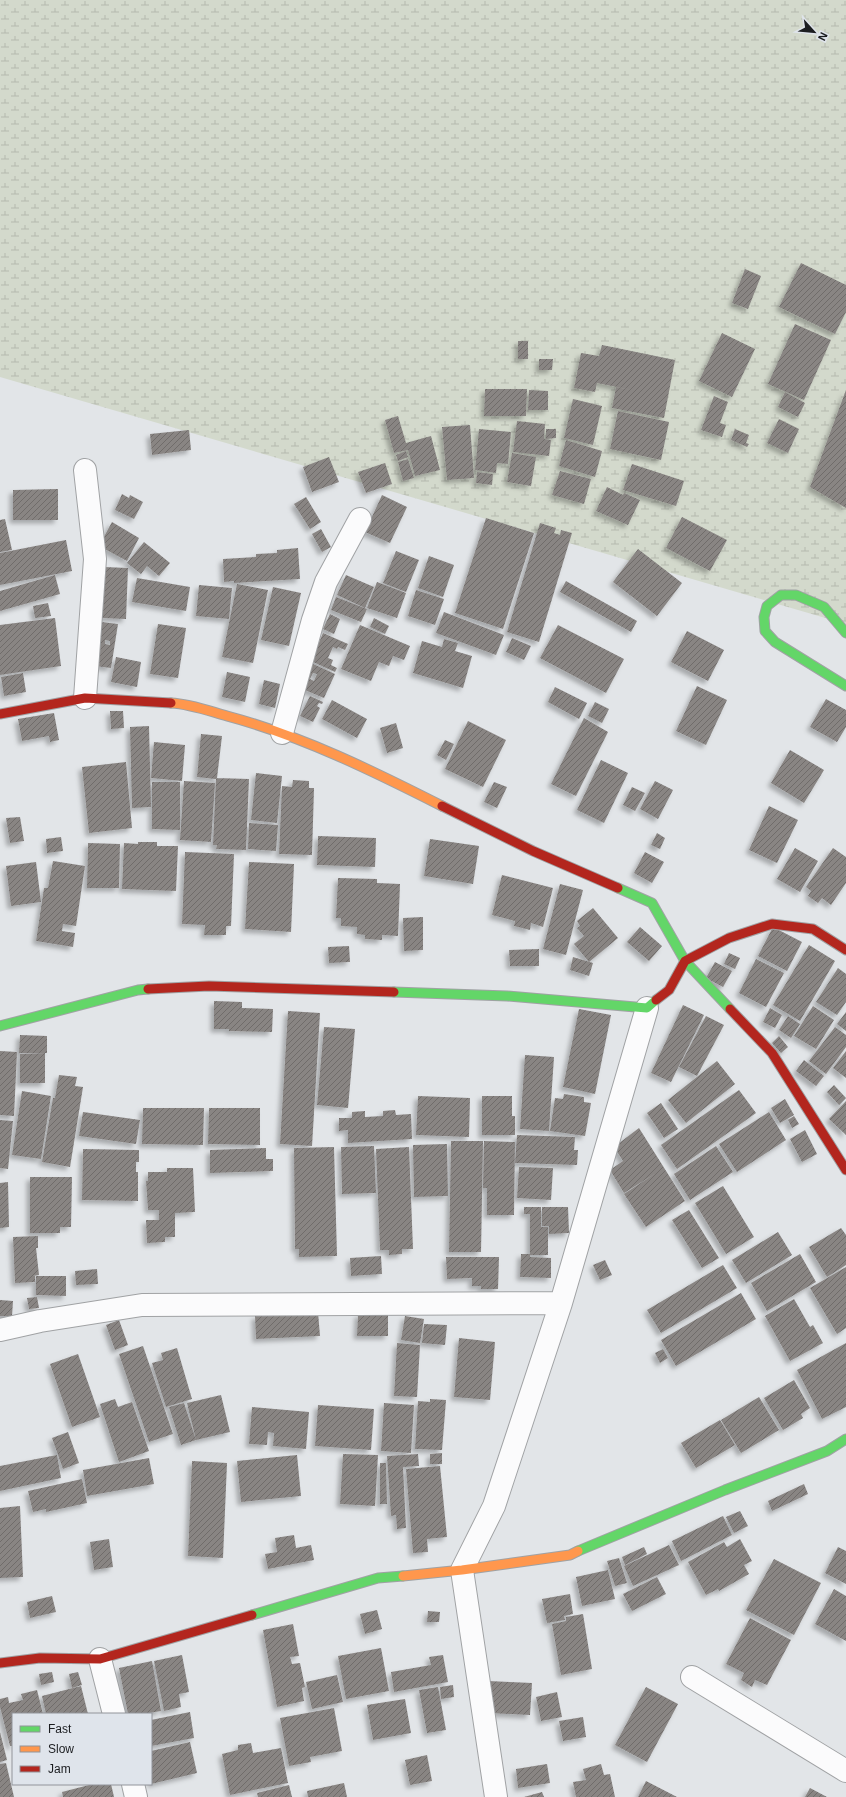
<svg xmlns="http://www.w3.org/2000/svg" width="846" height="1797" viewBox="0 0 846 1797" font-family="Helvetica,sans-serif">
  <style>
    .wetland { fill: url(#wetland-marsh) }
    .building { fill: url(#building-hatch); fill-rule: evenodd; filter: url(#shadow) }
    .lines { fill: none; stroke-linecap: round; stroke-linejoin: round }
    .street-casing { stroke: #a0a2a4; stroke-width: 24 }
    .fast-casing { stroke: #a0a2a4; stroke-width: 11 }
    .slow-casing { stroke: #a0a2a4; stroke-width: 11 }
    .jam-casing { stroke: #a0a2a4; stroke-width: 11 }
    .street { stroke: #fbfbfc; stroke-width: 22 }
    .fast { stroke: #63d668; stroke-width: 9 }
    .slow { stroke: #ff974d; stroke-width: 9 }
    .jam { stroke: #b3261e; stroke-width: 9 }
  </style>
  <defs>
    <pattern id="wetland-marsh" width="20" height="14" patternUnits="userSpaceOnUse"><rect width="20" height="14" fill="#d3d9cc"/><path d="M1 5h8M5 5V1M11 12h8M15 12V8" fill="none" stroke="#b5baaf"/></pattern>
    <pattern id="building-hatch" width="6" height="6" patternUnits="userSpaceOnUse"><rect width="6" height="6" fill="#898583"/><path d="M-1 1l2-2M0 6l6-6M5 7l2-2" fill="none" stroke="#6f6c6b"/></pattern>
    <filter id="shadow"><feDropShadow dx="-3.5" dy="3.5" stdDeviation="2" flood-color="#0004"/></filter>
  </defs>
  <rect width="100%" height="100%" fill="#e2e5e8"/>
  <!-- wetland -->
  <path class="wetland" d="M0 0H846V624L0 377Z"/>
  <!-- building -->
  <path class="building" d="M801 263 846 285V312L835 334 779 307Z
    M745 269 761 276 748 309 732 303Z
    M795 324 831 340 804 400 768 384Z
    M722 333 755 349 732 397 699 381Z
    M518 341H528V359H518Z
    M602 345 675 360 664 418 612 408 616 387 632 390 597 383 595 392 574 388 581 353 599 356Z
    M539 359H553L552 370H539Z
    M485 389H527L526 416H484Z
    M529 390 548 391V410H528Z
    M846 390V508L810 487Z
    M785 392 805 403 798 417 778 407Z
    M714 396 728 402 720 423 726 425 722 437 701 430Z
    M573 399 602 406 593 445 564 438Z
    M618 411 669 422 661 460 610 449Z
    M398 416 406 443 431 436 440 470 415 476 408 450 394 453 385 420Z
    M779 419 799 429 788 453 767 443Z
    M517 421 545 424 544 439 551 440 549 456 513 452Z
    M470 425 474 478 447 480 442 427Z
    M479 429 511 432 508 464 497 463 496 473 475 470Z
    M546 429H556V438L546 439Z
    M735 429 749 435 746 443 749 444 747 447 731 440Z
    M189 430 191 450 152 455 150 434Z
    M566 440 602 451 595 477 559 466Z
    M406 451 408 457 398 461 396 455Z
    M512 453 536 457 531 486 507 482Z
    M329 457 339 482 312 492 303 467Z
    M408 459 414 478 403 481 398 462Z
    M385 463 392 484 366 493 358 472Z
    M632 464 684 481 676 506 623 490Z
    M560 471 591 479 584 504 552 495Z
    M477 472 493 474 492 485 476 483Z
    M607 487 623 495 624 493 640 500 628 525 596 511Z
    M58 489V520H13V490Z
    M122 494 129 498 130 495 143 502 134 519 115 510Z
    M382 495 407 507 390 543 365 532Z
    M306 497 321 522 310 529 294 504Z
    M682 517 727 540 710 571 666 548Z
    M486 518 534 533 503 629 455 613Z
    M5 519 12 550 0 552V520Z
    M112 522 139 538 127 561 99 546Z
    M540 523 556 528 554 533 560 535 561 530 572 533 539 642 507 632Z
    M321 529 331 547 322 552 312 534Z
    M66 540 72 571 0 585V553Z
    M144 542 170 563 159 576 147 566 141 574 127 563Z
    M298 548 300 579 234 583V581L224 582 223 559 256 557V554L277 553V550Z
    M638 549 682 583 657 616 613 582Z
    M396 551 419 560 406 592 383 583Z
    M429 556 454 565 443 597 418 588Z
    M104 567 128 568 126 619 102 618Z
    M55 575 60 594 0 611V591Z
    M346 575 374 587 365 608 337 595Z
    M137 578 190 587 186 611 132 602Z
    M566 581 637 621 631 632 560 592Z
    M377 582 406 593 397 618 367 608Z
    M237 584 268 590 253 663 222 657Z
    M199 585 232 588 229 619 196 616Z
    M273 587 301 593 289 646 261 640Z
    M416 590 444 599 435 625 408 616Z
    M336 597 367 609 361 622 331 610Z
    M48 603 51 616 35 618 33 606Z
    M444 612 504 635 496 655 436 633Z
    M330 614 340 619 334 634 323 629Z
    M55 618 61 666 0 675V625Z
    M374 618 389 626 385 634 370 627Z
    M102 622 118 624 111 668 95 666ZM105 640 110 641V645L105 644Z
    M158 624 186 628 178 678 150 674Z
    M360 625 410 646 404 660 393 656 389 666 379 662 371 681 341 669Z
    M558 625 624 659 606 693 540 658Z
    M687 631 724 650 708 681 671 662Z
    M323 633 348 644 345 650 338 647 337 649 333 647 328 658 333 660 331 665 337 668 335 672 311 661Z
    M512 638 531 646 524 660 506 652Z
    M444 639 458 643 455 651 472 656 463 688 413 673 422 641 442 647Z
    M116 657 141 662 137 687 111 682Z
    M311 663 335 674 324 698 300 688ZM313 673 317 674 314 681 310 679Z
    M227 672 250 677 245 702 222 697Z
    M23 673 26 692 4 696 1 677Z
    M264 680 280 684 275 708 259 704Z
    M697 686 727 700 706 745 676 731Z
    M555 687 587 703 579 719 548 702Z
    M310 696 323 702 322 704 319 703 317 706 320 708 313 722 300 716Z
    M826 699 846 710V727L837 742 810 727Z
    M332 700 367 719 357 738 322 719Z
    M595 702 609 709 602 723 588 716Z
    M110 711H123L124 728 111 729Z
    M54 713 59 740 50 742 49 736 22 741 18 719Z
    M584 718 608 732 576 796 551 784Z
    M468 721 506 740 483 787 445 769Z
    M396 723 403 748 387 753 380 728Z
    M149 726 151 807 132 808 130 727Z
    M201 734 222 736 217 778 215 779 197 777Z
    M445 740 454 744 446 760 437 755Z
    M154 742 185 745 182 781 151 778Z
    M790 750 824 770 804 803 771 783Z
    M601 760 628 773 604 823 577 810Z
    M126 762 132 828 89 833 82 767Z
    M256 773 282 776 277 823 251 820Z
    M216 778 249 779 246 850 216 849 217 845H213Z
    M293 780 309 781V788H314L312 855 279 854 282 786 292 787Z
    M184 781 215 783 211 842 180 840Z
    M655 781 673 790 658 819 640 809Z
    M152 782H180V830L152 829Z
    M494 782 507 787 497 808 484 802Z
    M632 787 645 793 635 811 623 805Z
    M769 806 798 820 777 863 749 850Z
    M20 817 24 841 10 843 6 818Z
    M249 823 278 825 276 851 248 849Z
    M657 833 665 838 660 849 651 845Z
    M318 836 376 838 375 867 317 865Z
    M61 837 63 851 47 853 46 839Z
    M430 839 479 846 473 884 424 876Z
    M138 842H157V846H178L176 891 122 889 124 843 138 844Z
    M88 843 120 844 119 888H87Z
    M795 848 818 861 800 892 777 879Z
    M833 848 846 857V883L831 905 822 898 818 903 808 896 811 891 806 887Z
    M185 852 234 854 231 926H226V935H204L205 925 182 924Z
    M645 852 664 862 652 883 634 873Z
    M53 861 85 866 76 926 63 924 62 931 75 933 73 947 36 941 44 888H48Z
    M36 862 41 902 11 906 6 866Z
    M249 862 294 864 291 932 245 929Z
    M502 875 553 888 543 927 531 923 530 930 514 926 515 921 492 915Z
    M338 878 377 879V883L400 884 398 936 382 935V940L365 939V935L357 934V927L341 926V918H336Z
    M560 884 583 890 566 955 543 949Z
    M593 908 618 938 589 962 574 944 584 936 577 928 580 926 577 921Z
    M423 917V950L404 951 403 918Z
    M640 927 662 946 649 961 627 942Z
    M773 927 802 942 787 971 758 956Z
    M809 945 835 961 800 1021 773 1005Z
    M349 946 350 962 329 963 328 947Z
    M539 949V966H510L509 950Z
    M729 953 740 958 735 969 724 964Z
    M573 957 593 963 589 976 570 970Z
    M756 959 784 973 766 1007 739 993Z
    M715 962 732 971 723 987 706 978Z
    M838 968 846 974V1002L837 1015 816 1002Z
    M214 1001 242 1002V1008L273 1009 272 1032 229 1031V1029H214Z
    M683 1005 704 1015 671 1082 651 1073Z
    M813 1006 834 1020 816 1049 794 1036Z
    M770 1008 782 1015 775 1028 763 1022Z
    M579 1009 611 1015 595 1094 563 1087Z
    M288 1011 320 1013 312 1146 280 1144Z
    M846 1012V1031L837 1024Z
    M706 1016 724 1025 697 1076 679 1067Z
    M788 1016 800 1024 791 1038 779 1030Z
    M324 1027 355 1029 348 1108 317 1105Z
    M835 1027 846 1035V1047L826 1074 809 1061Z
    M20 1035 47 1036V1053H19Z
    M779 1036 788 1047 781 1053 772 1043Z
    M0 1051 17 1052 14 1116 0 1115Z
    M846 1051V1078L833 1068Z
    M45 1053V1083H20V1054Z
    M525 1055 554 1057 549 1131 520 1129Z
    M804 1060 824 1076 816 1086 796 1071Z
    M717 1061 735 1084 686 1123 668 1100Z
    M59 1075 77 1077 75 1086 83 1087 70 1167 42 1162 53 1098H55Z
    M834 1085 846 1098 839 1105 827 1092Z
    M739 1090 756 1113 677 1169 661 1145Z
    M22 1091 51 1096 41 1159 12 1155Z
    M564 1094 584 1097V1102L591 1103 585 1136 550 1131 555 1098 563 1099Z
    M418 1096 470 1098 469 1137 416 1135Z
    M482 1096H512V1116H515V1135H482Z
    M785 1099 794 1115 780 1123 771 1108Z
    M846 1101V1135L829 1119Z
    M661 1103 678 1129 664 1138 647 1113Z
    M143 1108H204L203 1145 142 1144Z
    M209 1108H260V1145L208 1144Z
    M395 1110 396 1115 411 1114 412 1139 348 1143V1130L339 1131V1118H352V1112L365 1111V1117L383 1116V1111Z
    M83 1112 140 1120 136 1144 79 1136Z
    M769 1112 786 1140 737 1172 719 1144Z
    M794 1116 799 1124 792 1128 788 1120Z
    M0 1120 13 1121 8 1169 0 1168Z
    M639 1128 685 1201 646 1227 624 1194 656 1173 624 1193 610 1170 623 1161 614 1147Z
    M805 1130 817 1154 802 1162 790 1139Z
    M517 1135 575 1137 574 1150H578L577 1165 515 1163Z
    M451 1141H483L481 1252H449Z
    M484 1141 515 1142 514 1215H487V1188H483Z
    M447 1144 448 1196 414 1197 413 1145Z
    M374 1146 376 1193 342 1194 341 1147Z
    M716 1146 733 1172 690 1200 674 1174Z
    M334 1147 337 1256 299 1257V1249H295L294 1148Z
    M409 1147 413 1249H402V1254L389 1255V1250H380L376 1149Z
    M266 1148V1159H273V1171L210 1173V1150Z
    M83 1149 139 1150V1162H136V1172H138V1201L82 1200Z
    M519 1167 553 1168 551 1200 517 1198Z
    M167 1168H193L195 1212 175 1213V1237H165V1242L147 1243 146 1220H159V1210H148L146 1181H148V1172H167Z
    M30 1177H72L71 1227H60V1233H30Z
    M8 1182 9 1227 0 1228V1183Z
    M723 1186 754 1237 726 1254 695 1203Z
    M524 1207H541V1227H548V1255H530V1257L551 1258V1278L520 1277 521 1254H530V1214H524Z
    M542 1207H568L569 1233 549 1234V1226H542Z
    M689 1210 719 1258 702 1268 672 1220Z
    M841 1228 846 1235V1265L827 1277 809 1247Z
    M778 1232 792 1255 746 1283 732 1260Z
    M38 1236V1248H36L39 1275 33 1276H35V1282L15 1283 13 1237Z
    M800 1254 816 1282 767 1311 751 1283Z
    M381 1256 382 1274 351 1276 350 1258Z
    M446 1257H499L498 1289H481V1286H472V1278L447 1279Z
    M605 1260 612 1275 600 1280 593 1265Z
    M723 1265 737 1288 661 1333 647 1310Z
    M846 1267V1328L837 1334 810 1288Z
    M97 1269 98 1284 76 1285 75 1271Z
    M36 1276H66V1296L36 1295Z
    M741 1293 756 1319 676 1366 661 1340Z
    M37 1297 39 1308 29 1309 27 1298Z
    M794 1299 810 1327 813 1325 823 1343 790 1361 765 1316Z
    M0 1300 13 1301 12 1316H0Z
    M318 1312 320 1336 256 1339 255 1316Z
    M358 1314 388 1315V1336H357Z
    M405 1316 424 1319 420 1343 401 1340Z
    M119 1320 128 1345 115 1350 106 1325Z
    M424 1324 447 1325 445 1345 422 1343Z
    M459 1338 495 1342 490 1400 454 1397Z
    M397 1343 420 1345 417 1397 394 1396Z
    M846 1343V1407L822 1419 797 1370Z
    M143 1346 173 1434 149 1442 119 1354Z
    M177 1348 192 1399 166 1407 152 1363 163 1360 161 1353Z
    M663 1349 668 1358 660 1363 655 1353Z
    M78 1354 100 1417 72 1427 50 1364Z
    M794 1380 810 1408 801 1414 803 1418 783 1430 764 1398Z
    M221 1395 230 1432 196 1440 187 1403Z
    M759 1397 779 1430 741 1453 721 1420Z
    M115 1399 118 1407 132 1402 149 1451 119 1462 100 1404Z
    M430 1399 446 1400 442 1450 415 1449 418 1401 430 1402Z
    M184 1403 196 1440 181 1445 169 1407Z
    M384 1403 414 1405 411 1453 381 1451Z
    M318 1405 374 1409 371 1450 315 1446Z
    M252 1407 309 1412 306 1449 273 1446 274 1433 268 1432 267 1445 249 1444Z
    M720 1420 735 1445 696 1468 681 1443Z
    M68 1432 79 1463 63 1469 52 1438Z
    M442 1453V1464H430V1454Z
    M343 1454 378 1455 375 1506 340 1504Z
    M418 1454 419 1466 403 1467 406 1528 397 1529 396 1515 391 1516 387 1456Z
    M57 1455 61 1478 0 1491V1466Z
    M297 1455 301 1496 241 1502 237 1461Z
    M149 1458 154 1484 87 1496 83 1470Z
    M192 1461 227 1463 223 1558 188 1556Z
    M380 1463H386L387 1504H380Z
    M440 1466 447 1537 427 1539 428 1552 413 1553 406 1469Z
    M82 1479 87 1503 46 1512V1509L33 1512 28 1491Z
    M804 1484 808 1494 772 1511 768 1501Z
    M20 1506 23 1577 0 1578V1508Z
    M740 1511 748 1526 734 1533 726 1517Z
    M723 1516 732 1535 681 1561 672 1541Z
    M294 1535 296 1548 311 1545 314 1560 268 1569 265 1554 277 1552 275 1538Z
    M109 1539 113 1567 94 1570 90 1542Z
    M740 1539 752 1561 744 1565 749 1574 719 1591 718 1589 706 1595 688 1562 724 1542 727 1547Z
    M669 1545 679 1565 633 1586 624 1566Z
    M644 1547 647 1554 625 1565 622 1557Z
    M838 1547 846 1551V1584L825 1573Z
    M619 1558 627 1583 615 1586 607 1561Z
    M774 1559 821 1583 794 1635 746 1610Z
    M608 1570 615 1599 582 1606 576 1577Z
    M657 1577 666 1594 632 1611 623 1594Z
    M834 1589 846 1596V1641L815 1624Z
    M570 1594 573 1614 564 1616 565 1620 547 1623 542 1599Z
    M52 1596 56 1612 30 1618 27 1602Z
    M377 1610 382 1629 365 1634 360 1614Z
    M428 1611 440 1612 439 1622H427Z
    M583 1614 592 1669 561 1675 552 1624 566 1621V1617Z
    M750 1618 791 1640 767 1685 755 1680 752 1687 741 1680 744 1673 726 1664Z
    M293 1624 299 1656 290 1657 292 1664 300 1663 305 1687 302 1688 304 1701 277 1707 263 1630Z
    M381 1648 389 1691 346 1699 338 1656Z
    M182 1655 189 1692 179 1694 181 1707 164 1711 154 1661Z
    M443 1655 448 1682 394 1692 391 1672 431 1665 429 1657Z
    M152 1661 161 1711 143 1714H128L119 1668Z
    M52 1672 54 1682 41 1685 39 1674Z
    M78 1672 82 1685 72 1688 69 1674Z
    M337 1675 343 1702 312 1709 306 1682Z
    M488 1681 532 1683 530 1715 487 1713Z
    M453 1685 454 1697 441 1699 440 1687Z
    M81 1686 88 1714H46L42 1696Z
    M438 1687 446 1730 427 1733 419 1690Z
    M646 1687 678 1704 647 1762 615 1745Z
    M37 1690 43 1714H13V1746H10L0 1707V1699L8 1697 9 1703 23 1700 21 1694Z
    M557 1692 562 1717 541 1721 536 1697Z
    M405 1699 411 1733 373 1740 367 1705Z
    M334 1708 342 1751 310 1757 311 1762 289 1766 280 1718Z
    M190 1712 194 1738 151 1746V1720Z
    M583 1717 586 1737 563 1741 559 1721Z
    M0 1732 7 1760 0 1762Z
    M190 1742 197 1773 151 1784V1751Z
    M251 1743 253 1753 281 1748 288 1783 230 1795 222 1754 238 1750V1745Z
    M427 1755 432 1781 410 1785 405 1760Z
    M6 1763 14 1797H0V1764Z
    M547 1764 550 1783 518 1788 516 1769Z
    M601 1764 604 1775 610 1774 615 1797H576L573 1782 586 1780 583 1769Z
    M646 1781 677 1797H638Z
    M344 1783 347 1797H308L307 1791Z
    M93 1784H111L114 1797H63L62 1792Z
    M289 1785 292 1797H258L257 1793Z
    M810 1788 827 1797H805Z
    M542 1792 544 1797H524Z"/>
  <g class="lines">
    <defs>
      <path id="street" d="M85 470 95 559 85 698
        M282 733 313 620 326 582 360 519
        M0 1330 40 1321 142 1305 561 1303
        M100 1659 114 1714
        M692 1677 846 1771
        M133 1784 136 1797
        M496 1797 462 1570 494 1506 561 1303 647 1008"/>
      <path id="fast" d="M846 633 824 607 796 595H781L767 606 764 617 765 631 775 642 846 686
        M618 888 652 903 685 961 730 1009
        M394 992 507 996 647 1008 656 1000
        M0 1026 138 990 148 989
        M578 1551 725 1490 827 1451 846 1439
        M252 1615 378 1578 403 1576"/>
      <path id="slow" d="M171 703C191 704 209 711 227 716 302 736 373 771 442 806
        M403 1576 462 1570 570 1555 578 1551"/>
      <path id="jam" d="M0 714 85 698 171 703
        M442 806 533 851 618 888
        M148 989 209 986 394 992
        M656 1000 669 990 685 961 729 938 772 924 813 929 846 950
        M730 1009 772 1053 846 1170
        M0 1663 40 1658 100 1659 252 1615"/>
    </defs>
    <!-- street casing -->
    <use href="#street" class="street-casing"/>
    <!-- fast casing -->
    <use href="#fast" class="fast-casing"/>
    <!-- slow casing -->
    <use href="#slow" class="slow-casing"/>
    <!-- jam casing -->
    <use href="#jam" class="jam-casing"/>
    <!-- street -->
    <use href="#street" class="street"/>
    <!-- fast -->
    <use href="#fast" class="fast"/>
    <!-- slow -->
    <use href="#slow" class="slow"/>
    <!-- jam -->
    <use href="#jam" class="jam"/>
  </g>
  <!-- legend -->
  <rect x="12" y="1713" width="140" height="72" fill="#dfe4eb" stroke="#91949a"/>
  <rect x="20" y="1726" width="20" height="6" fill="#63d668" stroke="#91949a"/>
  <text x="48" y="1733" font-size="12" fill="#1b1d20">Fast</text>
  <rect x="20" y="1746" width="20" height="6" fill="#ff974d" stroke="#91949a"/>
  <text x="48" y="1753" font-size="12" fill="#1b1d20">Slow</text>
  <rect x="20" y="1766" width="20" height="6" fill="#b3261e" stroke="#91949a"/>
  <text x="48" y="1773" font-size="12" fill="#1b1d20">Jam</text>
  <!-- north arrow -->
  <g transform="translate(814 32) rotate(117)" stroke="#dfe4eb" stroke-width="3" paint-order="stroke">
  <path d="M0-3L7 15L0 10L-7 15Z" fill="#1b1d20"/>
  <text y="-6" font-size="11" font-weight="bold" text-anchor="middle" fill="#1b1d20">N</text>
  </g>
</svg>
